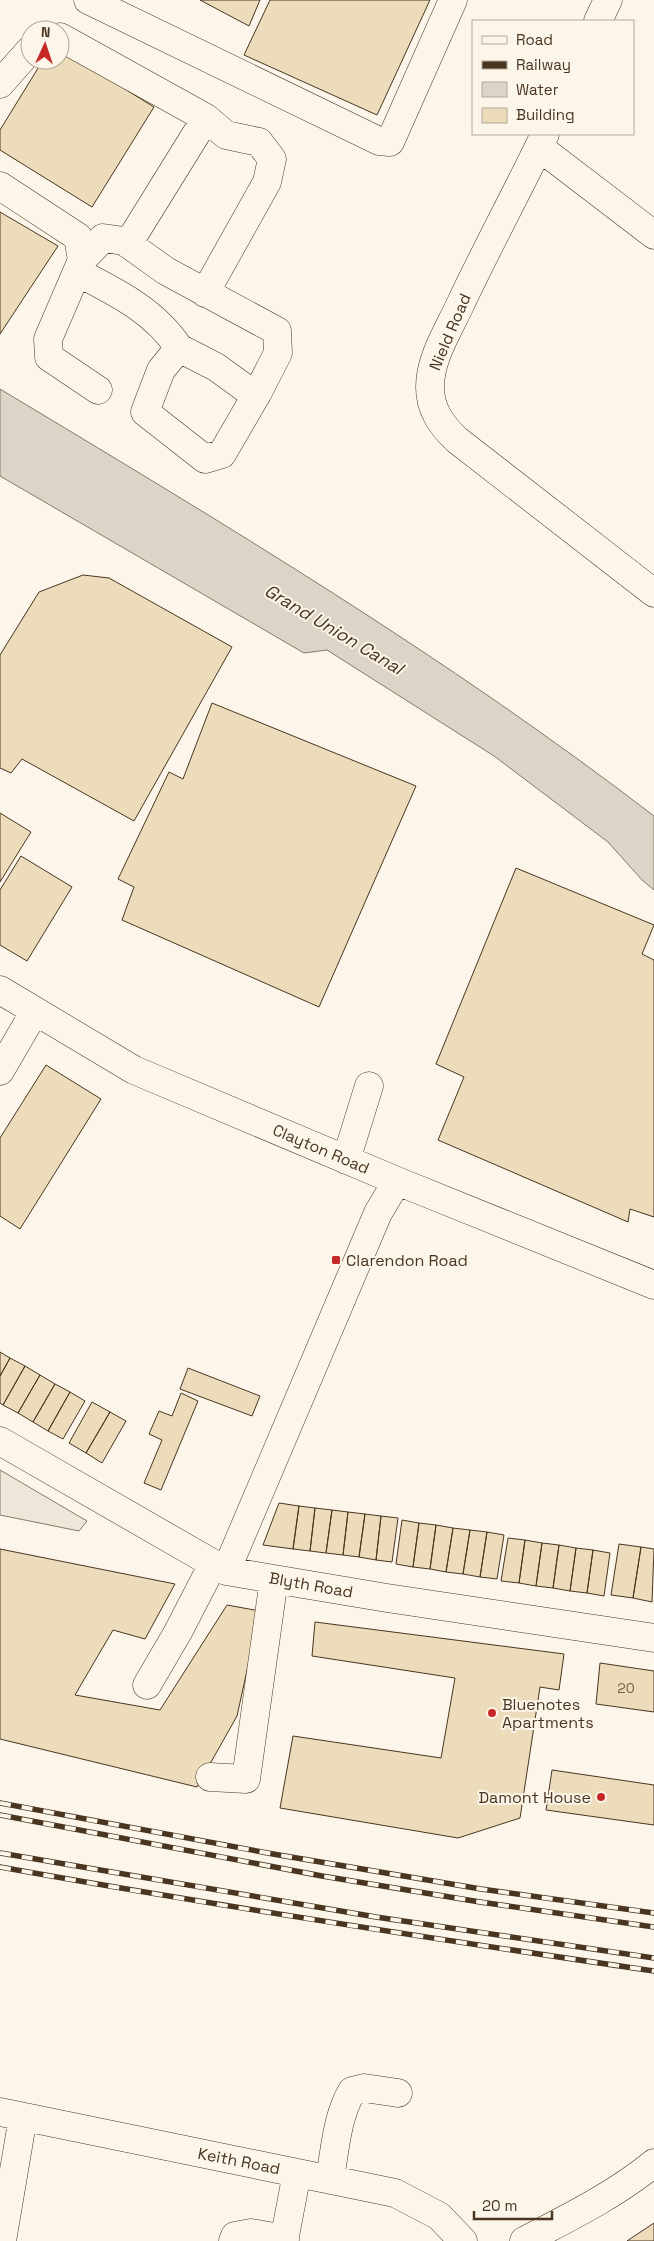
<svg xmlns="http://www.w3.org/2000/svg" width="654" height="2241" viewBox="0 0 654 2241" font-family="'Space Grotesk',sans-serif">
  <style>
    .green { fill: #ede6d9; stroke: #887966 }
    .water { fill: #dcd4c6; stroke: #887966 }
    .building { fill: #ecdcbc; stroke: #4a3520 }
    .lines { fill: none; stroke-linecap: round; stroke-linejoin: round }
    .minor-casing { stroke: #4a3520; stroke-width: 29 }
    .minor { stroke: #fbf6e9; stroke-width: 28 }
    .rail-casing { stroke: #4a3520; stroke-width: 5.5 }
    .rail { stroke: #fbf6e9; stroke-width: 4; stroke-dasharray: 11; stroke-linecap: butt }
    .poi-dot { fill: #c62828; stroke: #fbf6e9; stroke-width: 2 }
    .labels { text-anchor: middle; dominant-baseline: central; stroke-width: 4; stroke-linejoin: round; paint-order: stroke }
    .number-label { font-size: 14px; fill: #725f47 }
    .street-label { font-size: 16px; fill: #4a3520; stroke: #fbf6e9 }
    .poi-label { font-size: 16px; fill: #4a3520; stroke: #fbf6e9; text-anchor: start }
    .water-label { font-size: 18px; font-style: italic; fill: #4a3520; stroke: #fbf6e9 }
  </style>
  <rect width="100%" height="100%" fill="#fbf6e9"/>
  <!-- green -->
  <path class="green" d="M0 1470 87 1521 79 1531 0 1515Z"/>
  <!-- water -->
  <path class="water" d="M0 389C223 523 447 657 654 816V890L642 880 608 842 494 756 327 650 304 653 0 476Z"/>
  <!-- building -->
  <path class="building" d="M200 0H260L249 26Z
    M270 0H430L377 115 244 55Z
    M60 49 154 107 92 207 0 150V130L43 60H60Z
    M0 212 58 246 0 334Z
    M83 575 109 578 232 647 134 821 22 759 11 773 0 768V655L39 592Z
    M212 703 416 786 319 1007 122 920 134 887 118 879 169 772 183 779Z
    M0 813 31 832 0 882Z
    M21 856 72 887 27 961 0 945V890Z
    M516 868 654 925 642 954 654 960V1217L630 1209 628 1222 438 1140 464 1077 436 1064Z
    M46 1065 101 1099 20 1229 0 1216V1138Z
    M0 1352 10 1358 0 1376Z
    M10 1358 25 1366 3 1405 0 1403V1376Z
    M25 1366 40 1375 18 1413 3 1405Z
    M188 1368 260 1396 252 1416 180 1389Z
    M40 1375 55 1384 33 1422 18 1413Z
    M55 1384 70 1392 48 1431 33 1422Z
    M70 1392 85 1401 63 1439 48 1431Z
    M181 1393 198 1401 161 1490 144 1483 162 1440 149 1434 159 1411 172 1416Z
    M92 1402 110 1412 86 1453 69 1443Z
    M110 1412 126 1421 102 1463 86 1453Z
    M279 1503 299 1506 293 1549 263 1545Z
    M299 1506 315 1508 310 1551 293 1549Z
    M315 1508 332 1510 326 1553 310 1551Z
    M332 1510 348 1512 343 1555 326 1553Z
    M348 1512 365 1514 359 1557 343 1555Z
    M365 1514 381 1516 376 1560 359 1557Z
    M381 1516 398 1518 392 1562 376 1560Z
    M402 1520 419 1523 413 1567 396 1564Z
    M419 1523 436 1525 430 1569 413 1567Z
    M436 1525 453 1528 446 1572 430 1569Z
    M453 1528 470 1530 463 1574 446 1572Z
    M470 1530 487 1532 480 1577 463 1574Z
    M487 1532 504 1535 497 1579 480 1577Z
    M508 1538 525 1540 519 1583 501 1581Z
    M525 1540 542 1543 536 1586 519 1583Z
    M542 1543 559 1545 553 1588 536 1586Z
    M619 1544 641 1547 633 1598 611 1595Z
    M559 1545 576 1548 570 1591 553 1588Z
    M641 1547 654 1549 652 1602 633 1598Z
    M576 1548 593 1550 587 1593 570 1591Z
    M0 1549 175 1584 145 1639 113 1630 75 1695 160 1710 227 1605 260 1611 237 1716 197 1787 0 1739Z
    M593 1550 610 1553 604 1596 587 1593Z
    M315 1622 564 1654 559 1690 540 1687 520 1818 458 1838 280 1808 293 1736 441 1758 455 1678 312 1656Z
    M600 1663 654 1671V1712L596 1704Z
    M552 1770 654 1785V1825L546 1810Z
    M654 2223V2241H627Z"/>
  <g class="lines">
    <defs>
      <path id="minor" d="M88 0 379 141 390 142 453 0
        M598 21 608 0
        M60 37 206 118
        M0 84 30 50
        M545 134C518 191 487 247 460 305 448 331 430 358 430 387 430 409 441 425 457 440L654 593
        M539 147 654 235
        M0 186 78 237 82 260 48 339 49 357 98 390
        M128 244 206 118 226 135 259 142 272 159 267 182 205 293
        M82 260 103 238 124 241 166 271 277 331 278 353 258 392 222 454 205 459 145 412 161 370 179 348 216 367 256 396
        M77 272C116 292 155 311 179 348
        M0 990 134 1070 397 1181 654 1285
        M0 1071 35 1011
        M346 1160 369 1086
        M0 1441 226 1571 387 1598 654 1638
        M226 1571 378 1213 397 1181
        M147 1685 178 1632 213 1564
        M210 1777 246 1779 274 1579
        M0 2112 395 2193 439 2216 463 2241
        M330 2178C335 2150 337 2116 352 2091L364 2088 398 2093
        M2 2241 23 2117
        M233 2241 235 2236 251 2233 285 2239
        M284 2241 297 2173
        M524 2241C568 2218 615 2195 654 2163"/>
    </defs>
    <!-- minor casing -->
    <use href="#minor" class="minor-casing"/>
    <!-- minor -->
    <use href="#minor" class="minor"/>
    <defs>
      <path id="rail" d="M0 1803 273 1854 481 1889 654 1913
        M0 1815 322 1876 480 1902 654 1927
        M0 1853 376 1917 654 1958
        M0 1867C217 1906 435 1939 654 1971"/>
    </defs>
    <!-- rail casing -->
    <use href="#rail" class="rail-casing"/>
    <!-- rail -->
    <use href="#rail" class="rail"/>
  </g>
  <!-- markers -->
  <g class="poi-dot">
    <rect x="331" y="1255" width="10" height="10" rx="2.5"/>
    <circle cx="492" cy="1713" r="5"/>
    <circle cx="601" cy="1797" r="5"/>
  </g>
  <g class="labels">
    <!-- number labels -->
    <g class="number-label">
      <text x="626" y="1688">20</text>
    </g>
    <!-- street labels -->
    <g class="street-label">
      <text transform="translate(450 332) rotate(-67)">Nield Road</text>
      <text transform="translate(321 1149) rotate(23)">Clayton Road</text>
      <text transform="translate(311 1585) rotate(10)">Blyth Road</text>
      <text transform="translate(239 2161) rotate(11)">Keith Road</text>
    </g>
    <!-- poi labels -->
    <g class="poi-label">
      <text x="346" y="1260">Clarendon Road</text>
      <text x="502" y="1704">Bluenotes<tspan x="502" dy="18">Apartments</tspan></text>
      <text x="591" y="1797" text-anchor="end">Damont House</text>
    </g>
    <!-- water labels -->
    <g class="water-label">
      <text transform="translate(334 629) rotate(31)">Grand Union Canal</text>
    </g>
  </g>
  <!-- legend -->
  <rect x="472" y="20" width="162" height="115" fill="#fbf6e9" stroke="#b4a999"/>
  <rect x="482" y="36" width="25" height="8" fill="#fbf6e9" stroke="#b4a999"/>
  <text x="516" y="45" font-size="15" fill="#4a3520">Road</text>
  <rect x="482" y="61" width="25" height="8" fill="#4a3520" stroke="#b4a999"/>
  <text x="516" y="70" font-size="15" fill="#4a3520">Railway</text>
  <rect x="482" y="82" width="25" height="15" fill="#dcd4c6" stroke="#b4a999"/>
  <text x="516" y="95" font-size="15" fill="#4a3520">Water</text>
  <rect x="482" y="108" width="25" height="15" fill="#ecdcbc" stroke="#b4a999"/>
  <text x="516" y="120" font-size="15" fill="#4a3520">Building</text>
  <!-- north arrow -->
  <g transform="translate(45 45) rotate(3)"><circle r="24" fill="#fbf6e9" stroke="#b4a999"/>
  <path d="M0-4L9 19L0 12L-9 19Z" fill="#c62828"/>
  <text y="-8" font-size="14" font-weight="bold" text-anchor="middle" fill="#4a3520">N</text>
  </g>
  <!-- scale -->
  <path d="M474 2211v8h78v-8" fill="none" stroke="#4a3520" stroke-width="2.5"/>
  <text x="482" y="2211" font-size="15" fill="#4a3520" stroke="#fbf6e9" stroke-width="4" paint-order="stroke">20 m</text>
</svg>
